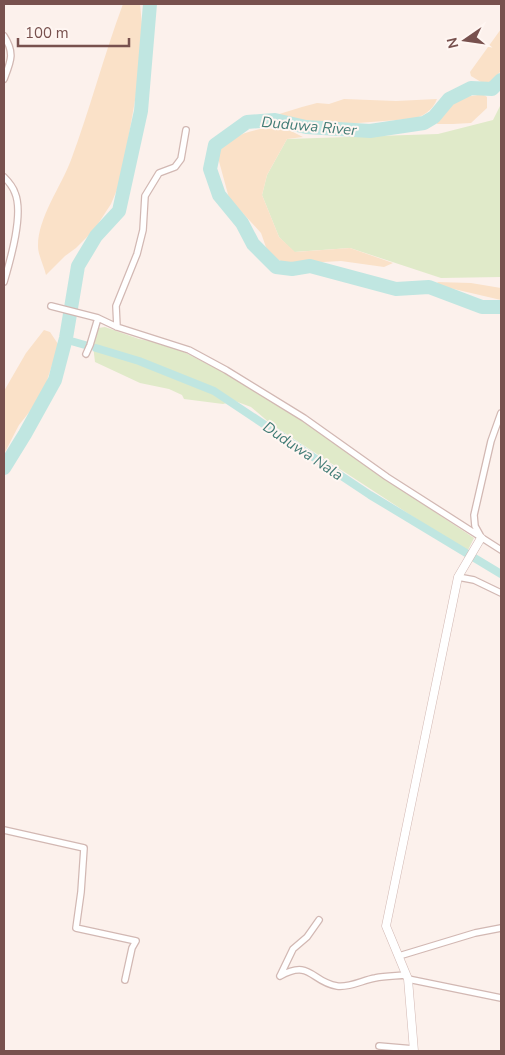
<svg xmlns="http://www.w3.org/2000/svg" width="505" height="1055" viewBox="0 0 505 1055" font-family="'Nunito Sans',sans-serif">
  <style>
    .green { fill: #e0eac9 }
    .sand { fill: #fae1c8 }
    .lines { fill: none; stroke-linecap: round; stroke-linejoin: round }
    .canal { stroke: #c0e6e1; stroke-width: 8 }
    .river { stroke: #c0e6e1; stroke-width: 14 }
    .minor-casing { stroke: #d2b8b3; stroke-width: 8 }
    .tertiary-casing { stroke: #d2b8b3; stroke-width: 9 }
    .minor { stroke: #fff; stroke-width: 5.5 }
    .tertiary { stroke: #fff; stroke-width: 8 }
    .labels { text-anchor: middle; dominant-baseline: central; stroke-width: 4; stroke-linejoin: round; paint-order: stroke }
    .water-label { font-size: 15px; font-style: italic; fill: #427c76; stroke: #fff6f2 }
  </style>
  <rect width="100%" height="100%" fill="#fcf1ec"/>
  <!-- green -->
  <path class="green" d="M501 104V277L441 278 350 248 294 252 279 237 262 195 267 175 287 139 438 134 493 120Z
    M105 327 139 339 170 345 233 377 286 409 373 471 474 538 467 552 271 424 251 407 235 401 223 404 184 399 182 395 169 389 140 383 95 362 91 329Z"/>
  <!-- sand -->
  <path class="sand" d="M123 4H140L143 35 137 89 121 180 111 204 94 230 76 248 65 256 46 275C44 266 38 255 38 246 38 217 61 187 71 160 90 109 104 55 123 4Z
    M501 29V71L490 82H481L471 76 470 72Z
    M478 95H484L487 97V108L471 123 453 124H437L439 115 457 98Z
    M344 99 396 101 437 99C433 110 422 118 410 119L332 125 302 122 276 115 302 107 317 103 329 104Z
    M264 128 289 130 303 137 287 139 267 175 262 195 279 237 295 252 350 248 393 263 384 267 341 261 288 264 274 258 267 250 261 233 229 198 217 154C226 137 247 132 264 128Z
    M437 282 471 283 501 288V300L441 286Z
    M44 330 50 332 58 344V353L52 365 42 396 19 425 4 454V391L26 353Z"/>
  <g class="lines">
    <!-- canal -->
    <path class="canal" d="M66 338 71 341 85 345
      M96 348 139 361 214 391 370 495 501 574"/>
    <!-- river -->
    <path class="river" d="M501 80 492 89 471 88 449 99 434 117 424 123 370 131 306 127 275 120 247 122 215 145 210 169 219 195 242 223 253 244 276 267 292 269 310 266 396 289 429 287 482 307H501
      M4 468 25 434 55 380 66 338 78 266 96 236 119 211 141 111 150 4"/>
    <defs>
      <path id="minor" d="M4 36C15 53 11 61 4 79
        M4 177C8 181 13 187 15 193 24 214 10 261 4 282
        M51 306 98 318 117 327 189 350 226 370 304 418 387 477 501 550
        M117 327 116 306 137 254 143 230 145 196 159 173 175 167 181 159 186 130
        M86 354 90 345 98 318
        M480 535 475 526 474 515 491 441 501 413
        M458 577 474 580 501 593
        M4 830 84 848 81 892 76 928 136 941 132 948 125 980
        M399 956 475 933 501 928
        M280 976C311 959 311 982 337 986 349 988 363 980 375 978 385 976 396 976 406 975
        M280 976 293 949 307 937 319 920
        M408 979 501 998
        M379 1046 414 1049"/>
      <path id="tertiary" d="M414 1051 408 979 386 926 458 577 481 538"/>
    </defs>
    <!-- minor casing -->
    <use href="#minor" class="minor-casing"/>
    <!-- tertiary casing -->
    <use href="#tertiary" class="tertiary-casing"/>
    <!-- minor -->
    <use href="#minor" class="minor"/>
    <!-- tertiary -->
    <use href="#tertiary" class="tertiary"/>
  </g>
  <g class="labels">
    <!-- water labels -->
    <g class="water-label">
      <text transform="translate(309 126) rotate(5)">Duduwa River</text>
      <text transform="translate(303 451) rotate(34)">Duduwa Nala</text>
    </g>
  </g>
  <!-- border -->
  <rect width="505" height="1055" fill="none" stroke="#78514e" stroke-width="10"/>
  <!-- north arrow -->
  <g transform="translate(465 40) rotate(257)" stroke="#fff6f2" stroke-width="4" paint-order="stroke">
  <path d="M0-4L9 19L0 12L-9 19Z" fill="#78514e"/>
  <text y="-8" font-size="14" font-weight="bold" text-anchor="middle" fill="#78514e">N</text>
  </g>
  <!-- scale -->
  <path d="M18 38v8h111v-8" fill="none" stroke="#78514e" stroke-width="2.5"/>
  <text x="25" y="38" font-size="15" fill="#78514e" stroke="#fff6f2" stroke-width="4" paint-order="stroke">100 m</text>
</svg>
